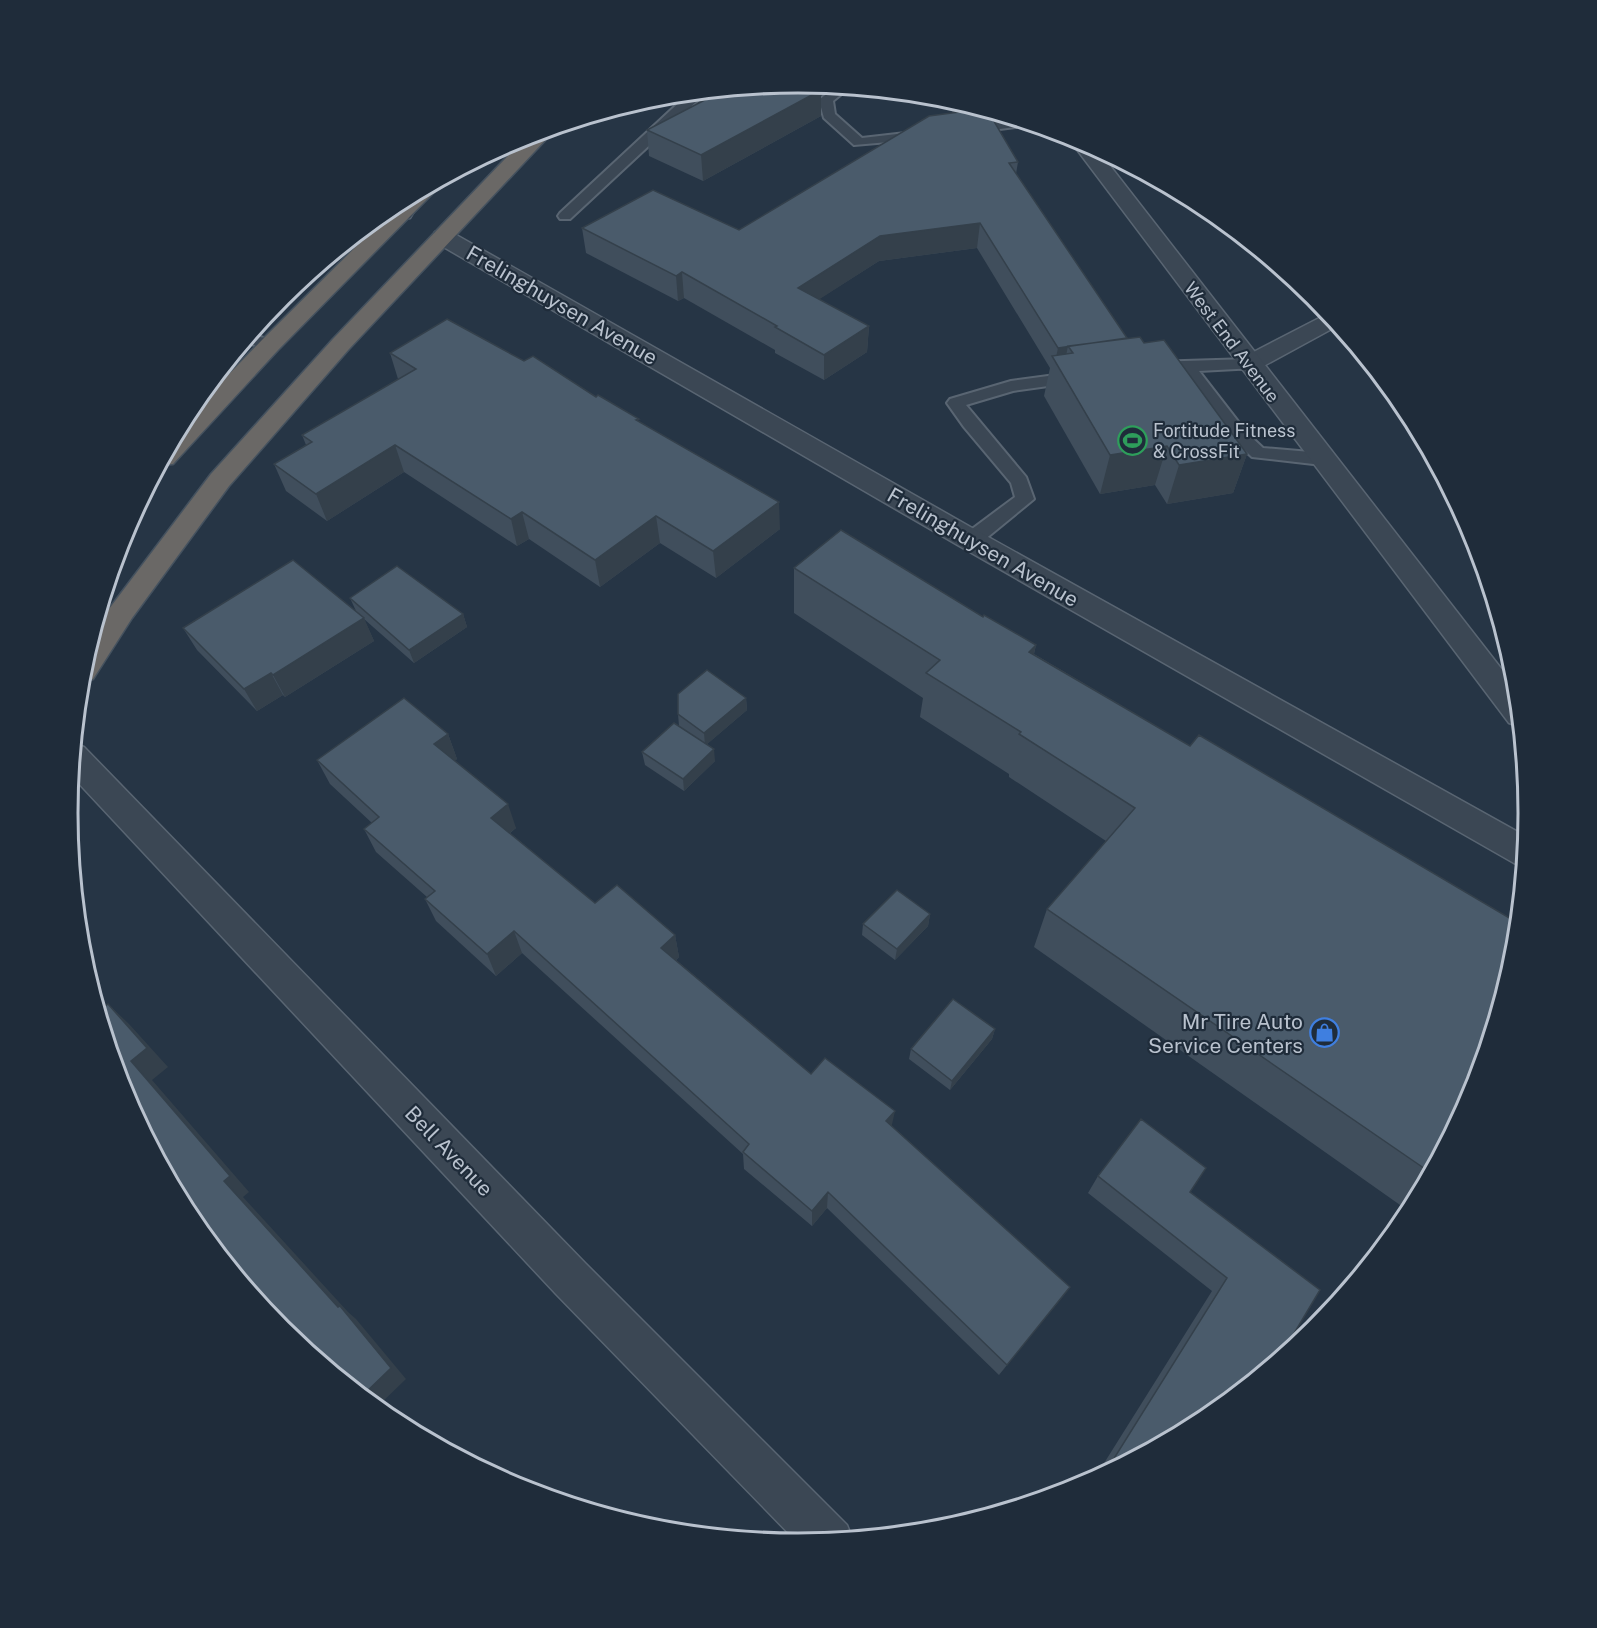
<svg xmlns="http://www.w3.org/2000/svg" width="1597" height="1628" viewBox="0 0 1597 1628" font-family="'Public Sans',sans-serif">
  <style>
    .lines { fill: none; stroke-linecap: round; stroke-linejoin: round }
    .service-casing { stroke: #596572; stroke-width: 4 }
    .minor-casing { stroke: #596572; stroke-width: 3 }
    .tertiary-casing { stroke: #596572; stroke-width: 3 }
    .trunk-casing { stroke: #45525f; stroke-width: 3 }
    .service { fill: #3b4754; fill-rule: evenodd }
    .minor { fill: #3b4754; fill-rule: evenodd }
    .tertiary { fill: #3b4754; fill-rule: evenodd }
    .trunk { fill: #6a6866; fill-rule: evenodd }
    .wall { fill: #404e5c }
    .shaded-wall { fill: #34404b }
    .building { fill: #4a5b6b; stroke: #34404b; stroke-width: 1.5 }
    .labels { text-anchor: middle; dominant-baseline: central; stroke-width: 4.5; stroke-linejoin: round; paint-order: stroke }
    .far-street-label { font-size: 18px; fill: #b9c2ce; stroke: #1f2c3a }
    .far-poi-label { font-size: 18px; fill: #b9c2ce; stroke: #1f2c3a; text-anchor: start }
    .street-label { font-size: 21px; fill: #b9c2ce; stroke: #1f2c3a }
    .poi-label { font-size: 21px; fill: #b9c2ce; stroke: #1f2c3a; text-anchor: end }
    .rim { fill: none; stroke: #b9c2ce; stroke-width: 3 }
  </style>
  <rect width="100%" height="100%" fill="#263545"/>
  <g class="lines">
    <defs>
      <path id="service" d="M835 87 849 88 833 101 835 114 862 138 923 131 930 135 923 139 854 145 824 118 819 100Z
        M698 93 700 97 698 100 570 219H560L558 216 560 213 686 96V94Z
        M1017 120 1032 125 967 133 960 129 967 125Z
        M251 334 276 342 278 345 270 350 245 342Z
        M1249 359 1255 360 1257 364 1255 368 1199 371 1247 433 1263 448 1322 453 1328 455 1331 459 1328 463 1322 465 1252 457 1235 441 1182 371 1152 372 1144 367 1152 362Z
        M1078 372 1084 373 1086 377 1084 381 1013 391 966 405 1026 477 1034 499 978 545 971 547 964 545 962 540 964 535 1015 497 1011 483 964 427 947 403 950 399 1011 381Z"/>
      <path id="minor" d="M1329 313 1339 325 1258 369 1249 371 1240 369 1237 364 1240 359Z
        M74 744 84 747 586 1264 847 1525 853 1540 800 1545 556 1294 71 775Z"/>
      <path id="tertiary" d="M1071 136 1097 149 1517 689 1521 727 1509 723 1072 143 1069 139Z
        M399 202 413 213 410 218 402 219 385 212Z
        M443 230 451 232 981 533 1527 837 1524 867 1514 863 961 547 435 242 432 237 435 232Z"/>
      <path id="trunk" d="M551 129 553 131 550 135 349 349 229 486 132 618 93 679 81 682 94 629 211 474 333 339 527 136Z
        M436 183 438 187 435 191 278 350 173 464 160 465 183 422 262 340 402 201Z"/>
    </defs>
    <!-- service casing -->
    <use href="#service" class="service-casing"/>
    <!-- minor casing -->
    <use href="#minor" class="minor-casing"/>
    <!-- tertiary casing -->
    <use href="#tertiary" class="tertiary-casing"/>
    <!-- trunk casing -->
    <use href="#trunk" class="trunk-casing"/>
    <!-- service -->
    <use href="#service" class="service"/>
    <!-- minor -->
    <use href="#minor" class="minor"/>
    <!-- tertiary -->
    <use href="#tertiary" class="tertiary"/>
    <!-- trunk -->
    <use href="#trunk" class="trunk"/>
  </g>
  <!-- wall -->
  <path class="wall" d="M821 90V116L703 181 649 156 647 130Z
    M953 101 979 108V110L1018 162 1016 174 1127 338 1144 343 1247 454 1233 493 1167 504 1155 485 1100 494 1044 396 1050 368 977 248 879 261 819 299 869 326 867 352 824 380 775 353V350L684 298 678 301 586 253 582 228 739 230 952 113Z
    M390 353 524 361 596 397 639 422 780 529 716 578 660 543 600 587 529 539 517 546 404 472 327 521 286 491 274 464 306 445 302 435 398 379Z
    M1372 366 1389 386 1368 376Z
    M794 568 983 617 1036 645 1034 654 1190 746 1510 918 1515 913 1474 1094 1410 1212 1034 947 1047 909 1106 841 1009 777V774L920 717 923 698 794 613Z
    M350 598 463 614 467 627 414 663 364 619 374 641 285 697 283 695 257 711 197 650 183 628 356 611Z
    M746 698 747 710 707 744 715 761 684 791 645 765 642 752 679 726 678 714Z
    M448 734 457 759 454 761 516 828 510 833 595 903 675 935 679 957 676 960 811 1074 892 1126 1070 1287 999 1375 827 1208 812 1226 744 1169 743 1154 522 953 496 976 436 921 425 899 427 897 376 852 364 829 372 823 330 784 317 760Z
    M930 914 928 926 895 960 862 935 863 924Z
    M995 1029 992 1039 950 1090 909 1059 911 1049Z
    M1098 1176 1190 1192 1320 1290 1204 1422 1099 1478 1096 1476 1212 1291 1088 1193Z"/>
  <!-- shaded-wall -->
  <path class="shaded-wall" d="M821 90V116L703 181 701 155Z
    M953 101 979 108 977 122 951 125Z
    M980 223 977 248 879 261 798 313V288L880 236Z
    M682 272 684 298 678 301 676 276Z
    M869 326 867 352 824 380V355Z
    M1068 346 1063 371 1055 362 1058 348Z
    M395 445 404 472 327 521 316 494Z
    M1167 446 1155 485 1100 494 1110 455Z
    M1247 454 1233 493 1167 504 1179 465Z
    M779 502 780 529 716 578 713 551Z
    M522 512 529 539 517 546 511 519Z
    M656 516 660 543 600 587 595 560Z
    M463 614 467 627 414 663 409 650Z
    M364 618 374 641 285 697 273 675Z
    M1036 645 1025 690 1029 652Z
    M271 673 283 695 257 711 244 689Z
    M746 698 747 710 705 746 704 733Z
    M448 734 457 759 444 769 434 744Z
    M714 749 715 761 684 791 683 779Z
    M508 804 516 828 499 841 491 818Z
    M930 914 928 926 895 960 897 949Z
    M514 931 522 953 496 976 487 954Z
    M675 935 679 957 665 969 661 948Z
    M108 1004 129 1024 168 1067 152 1080 249 1192 243 1197 348 1312 356 1319 406 1379 376 1408 362 1396 338 1307 224 1181 131 1061Z
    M995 1029 992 1039 950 1090 952 1081Z
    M895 1111 891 1129 886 1121Z
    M828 1192 827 1208 812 1226V1211Z
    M1070 1287 1060 1300 999 1375 1007 1365Z"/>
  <!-- building -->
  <path class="building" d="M799 83 820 85 821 90 701 155 647 130 724 90Z
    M982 109 988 111 1018 162 1009 163 1127 338 1058 348 980 223 880 236 798 288 869 326 824 355 775 327 777 326 682 272 676 276 582 228 653 190 739 230 929 116Z
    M447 319 524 361 533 356 596 397 598 395 639 419 636 420 779 502 713 551 656 516 595 560 522 512 511 519 395 445 316 494 274 464 312 442 302 435 416 369 390 353Z
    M1140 337 1144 343 1164 340 1247 454 1179 465 1167 446 1110 455 1052 356 1073 353 1068 346Z
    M841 530 983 617 984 615 1036 645 1029 652 1190 746 1199 735 1511 919 1515 913 1519 915 1515 957 1474 1094 1431 1173 1047 909 1135 808 1019 734 1021 732 926 673 940 660 794 568Z
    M293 560 364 618 273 675 271 673 244 689 183 628Z
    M397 566 463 614 409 650 350 598Z
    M707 670 746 698 704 733 678 714V694Z
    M404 698 448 734 434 744 508 804 491 818 595 903 617 885 675 935 661 948 811 1074 825 1058 895 1111 886 1121 1070 1287 1007 1365 828 1192 812 1211 743 1152 749 1144 514 931 487 954 425 899 435 891 364 829 379 817 317 760Z
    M674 723 714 749 683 779 642 752Z
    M897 890 930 914 897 949 863 924Z
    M953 999 995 1029 952 1081 911 1049Z
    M108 1004 147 1048 131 1061 230 1176 224 1181 338 1307 340 1306 391 1368 362 1396 281 1331 191 1220 123 1093 98 1011Z
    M1141 1119 1206 1168 1190 1192 1320 1290 1277 1362 1204 1422 1111 1472 1108 1468 1227 1278 1098 1176Z"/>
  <!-- icons -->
  <defs>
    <symbol id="stadium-ring" viewBox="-11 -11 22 22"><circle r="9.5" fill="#1f2c3a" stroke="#2e9e5b" stroke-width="1.5"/><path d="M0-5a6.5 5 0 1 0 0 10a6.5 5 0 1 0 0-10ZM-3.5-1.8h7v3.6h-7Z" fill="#2e9e5b"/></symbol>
    <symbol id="shop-ring" viewBox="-11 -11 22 22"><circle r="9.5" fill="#1f2c3a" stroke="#3f7fe0" stroke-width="1.5"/><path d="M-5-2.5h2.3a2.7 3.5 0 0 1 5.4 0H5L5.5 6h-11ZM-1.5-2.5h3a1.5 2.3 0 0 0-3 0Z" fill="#3f7fe0"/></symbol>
  </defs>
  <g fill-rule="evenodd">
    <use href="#stadium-ring" x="1116" y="424" width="33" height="33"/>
    <use href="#shop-ring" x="1308" y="1016" width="33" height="33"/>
  </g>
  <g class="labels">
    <!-- far-street labels -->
    <g class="far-street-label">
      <text transform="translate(1232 342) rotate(53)">West End Avenue</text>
    </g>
    <!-- far-poi labels -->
    <g class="far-poi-label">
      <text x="1153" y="430">Fortitude Fitness<tspan x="1153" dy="21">&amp; CrossFit</tspan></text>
    </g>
    <!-- street labels -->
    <g class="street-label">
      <text transform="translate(562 305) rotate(30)">Frelinghuysen Avenue</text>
      <text transform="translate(983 547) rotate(30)">Frelinghuysen Avenue</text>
      <text transform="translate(449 1151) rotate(46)">Bell Avenue</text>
    </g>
    <!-- poi labels -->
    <g class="poi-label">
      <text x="1303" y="1021">Mr Tire Auto<tspan x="1303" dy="24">Service Centers</tspan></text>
    </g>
  </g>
  <!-- crop -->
  <path d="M0 0H1597V1628H0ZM78 813a720 720 0 1 1 1440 0a720 720 0 1 1-1440 0Z" fill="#1f2c3a" fill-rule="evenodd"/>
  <path class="rim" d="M78 813a720 720 0 1 1 1440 0a720 720 0 1 1-1440 0Z"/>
</svg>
